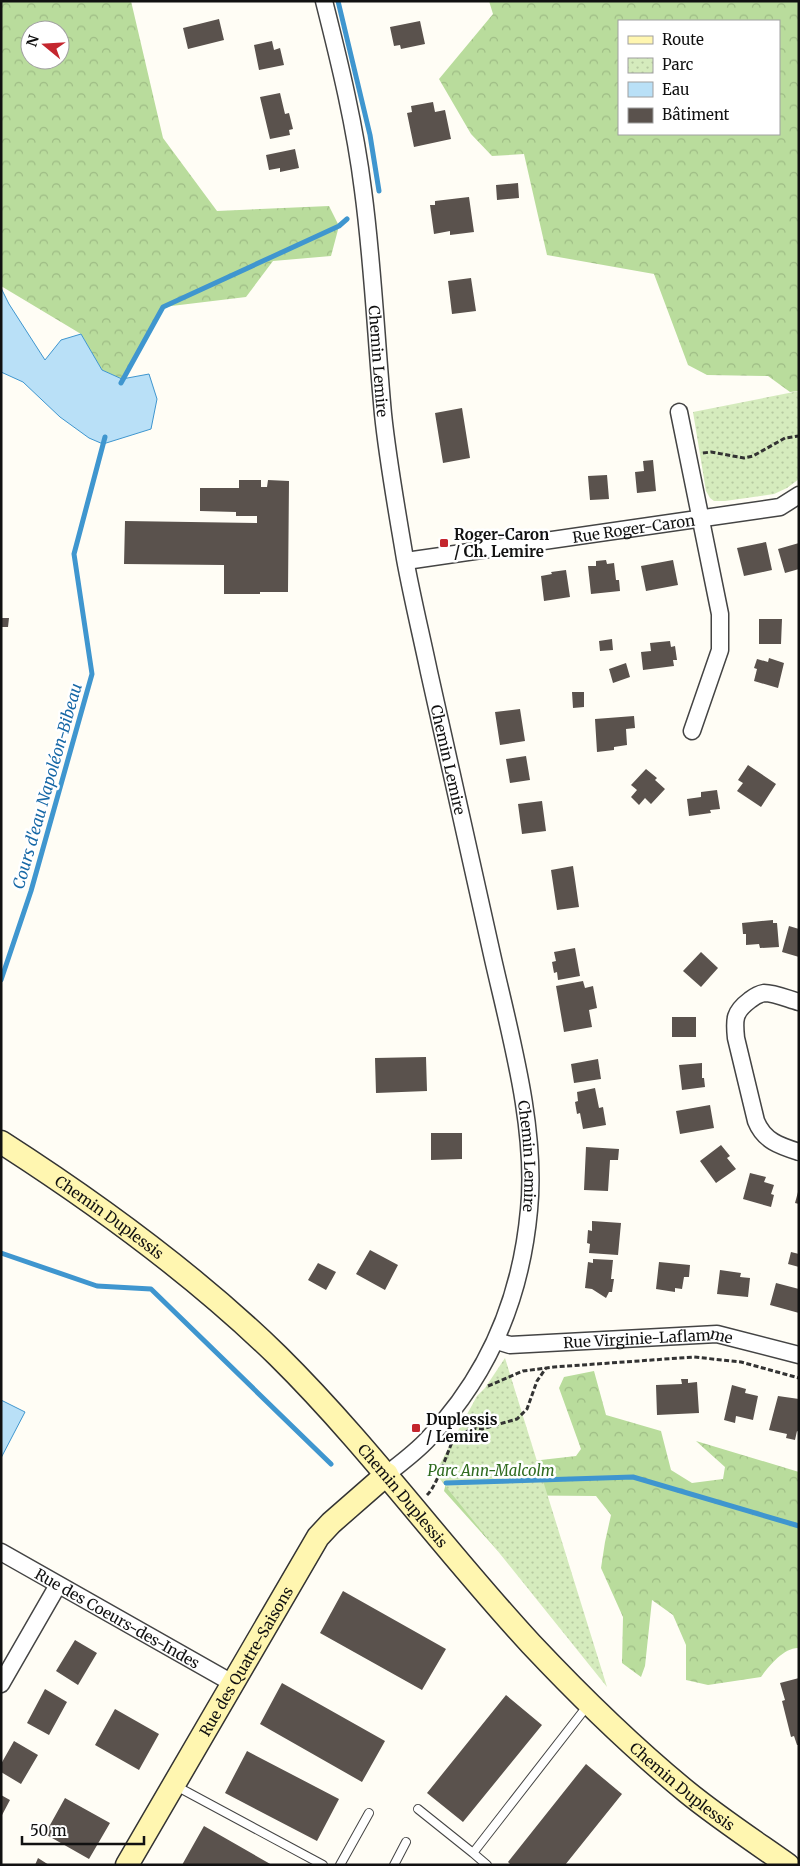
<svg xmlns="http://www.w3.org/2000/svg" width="800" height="1866" viewBox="0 0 800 1866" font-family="Merriweather,serif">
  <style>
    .forest { fill: url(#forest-crowns); fill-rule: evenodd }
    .park { fill: url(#park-dots) }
    .water { fill: #b9e0f7; stroke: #3f96cf }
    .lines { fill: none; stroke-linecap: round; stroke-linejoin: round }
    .stream { stroke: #3f96cf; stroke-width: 5 }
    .building { fill: #5a524d }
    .lane-casing { stroke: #444; stroke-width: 10 }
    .street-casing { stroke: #444; stroke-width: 19 }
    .secondary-casing { stroke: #333; stroke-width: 25 }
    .path { stroke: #333; stroke-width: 3; stroke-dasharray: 5 2.5; stroke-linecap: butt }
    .lane { stroke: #fff; stroke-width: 8 }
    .street { stroke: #fff; stroke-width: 16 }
    .secondary { stroke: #fff6b0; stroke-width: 22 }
    .poi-dot { fill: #c4262e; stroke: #fff; stroke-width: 2 }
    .labels { text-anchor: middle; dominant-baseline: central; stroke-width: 5; stroke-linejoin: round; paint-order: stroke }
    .street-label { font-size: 15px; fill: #111; stroke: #fff }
    .poi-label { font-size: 15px; font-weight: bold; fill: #111; stroke: #fff; text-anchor: start }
    .park-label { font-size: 15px; font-style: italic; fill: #2f6b1f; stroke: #fff }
    .water-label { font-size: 16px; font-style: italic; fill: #1768a6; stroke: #fff }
  </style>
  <defs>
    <pattern id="forest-crowns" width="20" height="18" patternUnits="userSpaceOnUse" patternTransform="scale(1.25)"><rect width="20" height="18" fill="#b9dc9c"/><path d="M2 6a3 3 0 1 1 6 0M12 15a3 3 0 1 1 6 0" fill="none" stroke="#9ebc85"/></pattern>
    <pattern id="park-dots" width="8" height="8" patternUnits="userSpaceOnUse" patternTransform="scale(1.25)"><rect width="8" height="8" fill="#d5ebbd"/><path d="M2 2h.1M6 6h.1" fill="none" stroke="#b6c8a1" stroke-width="1.8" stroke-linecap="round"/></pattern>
  </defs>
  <rect width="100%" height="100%" fill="#fffdf5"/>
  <!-- forest -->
  <path class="forest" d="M1 1H131L163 138 217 211 329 206 339 226 331 256 273 261 246 297 163 307 122 379 102 370 81 334 1 286ZM30 30H60V60H30Z
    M489 1H799V391L790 392 768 376 707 375 688 365 654 274 547 255 524 154 492 156 471 134 439 79 493 14ZM619 21H779V134H619Z
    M594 1371 606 1415 661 1431 671 1470 692 1483 723 1479 725 1467 696 1441 799 1472V1648C784 1647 769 1666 761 1677L708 1685 686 1680V1645L673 1615 652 1600 645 1666 641 1677 622 1663 623 1617 601 1568 605 1542 611 1515 596 1496 489 1495 498 1551 444 1491 446 1483 453 1470 576 1456 581 1449 559 1388 564 1377Z"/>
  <!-- park -->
  <path class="park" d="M799 391V479L787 488 774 494 725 501H714L710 498 706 491 693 412Z
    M505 1358 607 1687 435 1473 477 1396 485 1388Z"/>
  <!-- water -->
  <path class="water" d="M1 288 9 304 45 360 61 340 81 334 102 370 122 379 149 374 157 399 151 429 103 444 89 438 60 417 23 382 1 372Z
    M1 1400 25 1412 1 1458Z"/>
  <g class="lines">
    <!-- stream -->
    <path class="stream" d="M338 1 370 135 379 191
      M121 383 163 307 339 226 347 219
      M1 980 31 891 92 674 74 554 105 437
      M1 1253 97 1286 151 1289 331 1464
      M446 1483 633 1477 799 1526"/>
  </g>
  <!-- building -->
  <path class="building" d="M219 19 224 40 188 49 183 28Z
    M420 21 425 44 401 49 400 45 394 46 390 27Z
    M272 41 274 50 280 48 284 65 259 70 254 45Z
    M280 93 285 114 289 113 293 129 289 130 290 135 270 139 260 97Z
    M433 102 435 112 445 110 451 139 414 147 407 113 412 112 411 106Z
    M295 149 299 168 280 172V168L269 170 266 155Z
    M518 183 519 198 497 200 496 185Z
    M469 197 474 232 450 235V231L434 234 430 205H435V201Z
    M471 278 476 311 452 314 448 281Z
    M462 408 470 458 443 463 435 413Z
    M653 460 656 491 637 493 635 472 644 471 643 461Z
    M607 475 609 499 590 500 588 476Z
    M239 480H261V487H267L268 480 289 481 288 592H260V594H224V565L124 564 125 521 257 523V516H236V512L200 511V488H239Z
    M766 542 772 570 744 576 737 548Z
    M799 543V569L785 573 778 549Z
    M606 560 607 564 614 563 616 580H619L620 591 591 594 588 566H596V561Z
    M673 560 678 585 646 591 641 566Z
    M566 570 570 597 544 601 541 576 552 574 551 572Z
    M1 618H9L8 627H1Z
    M759 619H782L781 644H759Z
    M612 639 613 650 600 651 599 641Z
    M670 641 671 647 675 646 677 660H673L674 666 643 670 641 652 651 651 650 643Z
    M769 658 784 663 778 688 754 681 757 669 754 668 757 659 768 662Z
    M626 663 630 677 613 683 609 669Z
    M572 692H584V707L573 708Z
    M520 709 525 741 500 745 495 712Z
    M634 716 635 728 626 729 627 745 614 747V750L597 752 595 719Z
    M526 756 530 780 510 783 506 759Z
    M748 765 776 784 761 807 737 791 743 783 738 780Z
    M646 769 657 778 655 780 665 789 651 804 645 798 639 805 631 797 637 790 631 785Z
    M717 790 720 809 710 810 711 813 689 816 687 799 701 797V792Z
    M542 801 546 831 522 834 518 804Z
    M573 866 579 907 557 910 551 870Z
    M773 920V923H777L779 947 760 948 759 944 746 945V934H743L742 923Z
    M789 926 799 929V957L782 952Z
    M575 948 580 976 558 980 557 972 554 973 552 962 556 961 554 952Z
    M701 952 718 968 701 987 683 971Z
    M583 981 585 988 593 986 597 1008 589 1010 592 1027 564 1032 556 986Z
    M672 1017H696V1037H672Z
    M426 1057 427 1091 376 1093 375 1058Z
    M598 1059 601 1079 574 1083 571 1064Z
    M702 1063V1078H704L705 1087 682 1090 679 1065Z
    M595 1088 599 1108 603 1107 606 1125 583 1129 580 1113 577 1114 575 1102 578 1101 577 1092Z
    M710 1105 714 1128 680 1134 676 1111Z
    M431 1133H462V1159L431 1160Z
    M721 1145 730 1156 727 1158 736 1169 716 1183 700 1161Z
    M586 1147 619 1149 618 1160H610L608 1191 584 1190Z
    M750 1173 766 1177 764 1182 774 1185 771 1194 774 1195 771 1207 743 1199Z
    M798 1192H799V1204L795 1203Z
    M592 1221 621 1223 618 1255 589 1253 590 1244 587 1243 588 1230 592 1231Z
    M370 1250 398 1265 385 1290 356 1274Z
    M791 1252 799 1254V1267L788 1264Z
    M593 1259 613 1260 611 1279H614L612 1292H609L606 1298 592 1289 585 1288 588 1262 593 1263Z
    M659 1262 690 1265 689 1277H684L682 1289 675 1288V1292L656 1289Z
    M318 1263 336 1272 326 1290 308 1280Z
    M720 1270 741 1273 740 1277 750 1278 748 1297 717 1294Z
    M776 1283 799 1289V1313L770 1305Z
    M681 1379H688V1383L697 1382 699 1413 657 1415 656 1385 682 1384Z
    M732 1385 746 1389 745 1393 758 1396 753 1420 736 1416 735 1423 724 1420Z
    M778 1396 799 1399V1432L797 1431 795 1440 786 1438 787 1434 769 1430Z
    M343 1591 446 1649 422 1690 320 1633Z
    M75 1640 97 1653 78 1685 56 1671Z
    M799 1678V1745H797L794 1736 791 1737 782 1701 785 1700 780 1683Z
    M282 1683 385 1741 362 1782 260 1724Z
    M45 1689 67 1702 49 1735 27 1723Z
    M506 1695 542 1725 463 1822 427 1793Z
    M115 1709 159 1734 139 1770 95 1745Z
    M14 1741 38 1755 21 1784 1 1772V1764Z
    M247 1751 339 1799 317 1841 225 1793Z
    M586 1764 622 1794 565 1865H511L508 1862Z
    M1 1795 10 1800 1 1817Z
    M65 1798 110 1823 89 1859 45 1834Z
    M204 1826 272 1865H182Z
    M38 1858 49 1865H35Z"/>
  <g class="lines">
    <defs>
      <path id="lane" d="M176 1786 323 1865
        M418 1809 473 1853 588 1705
        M473 1853 487 1865
        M340 1865 369 1813
        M394 1865 406 1842"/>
      <g id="street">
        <path id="s1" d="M324 1C340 64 355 126 363 190 373 264 376 339 383 414 388 462 397 511 405 559 412 597 421 634 429 672 450 768 472 863 493 959 511 1038 537 1130 529 1210 521 1298 489 1375 428 1439 416 1452 401 1463 387 1474"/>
        <path d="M679 412 720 614V650L692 731"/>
        <path id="s2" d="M406 561 780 507 799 495"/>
        <path d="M799 1002C788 999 775 993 764 993 758 994 755 996 750 1000 734 1012 734 1019 736 1038L756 1121C764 1141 780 1146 799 1152"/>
        <path id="s3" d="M497 1341 510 1345 717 1334 799 1355"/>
        <path id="s4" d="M1 1552 234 1684"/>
        <path d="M1 1684 58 1585"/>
      </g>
      <g id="secondary">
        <path id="s5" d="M1 1142C99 1205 195 1275 278 1356 369 1446 444 1550 531 1644 580 1696 632 1747 687 1792 719 1818 754 1841 788 1865"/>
        <path id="s6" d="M127 1865 318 1537 331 1523 387 1474"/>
      </g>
    </defs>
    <!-- lane casing -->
    <use href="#lane" class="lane-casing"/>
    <!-- street casing -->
    <use href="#street" class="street-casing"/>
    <!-- secondary casing -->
    <use href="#secondary" class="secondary-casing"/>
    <!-- path -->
    <path class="path" d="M703 453 711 452 744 458 753 456 785 438 799 436
      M488 1386 523 1371 554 1367 694 1357 741 1362 799 1378
      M453 1441 472 1428 482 1429 517 1419 527 1409 537 1381 546 1368
      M427 1495C439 1483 447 1450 457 1432"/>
    <!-- lane -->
    <use href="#lane" class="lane"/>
    <!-- street -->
    <use href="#street" class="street"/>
    <!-- secondary -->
    <use href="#secondary" class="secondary"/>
  </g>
  <!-- markers -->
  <g class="poi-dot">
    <rect x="439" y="538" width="10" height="10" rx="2.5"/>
    <rect x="411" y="1423" width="10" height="10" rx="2.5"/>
  </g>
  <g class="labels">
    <!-- street labels -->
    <g class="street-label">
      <text stroke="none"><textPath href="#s1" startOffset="365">Chemin Lemire</textPath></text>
      <text stroke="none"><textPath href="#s2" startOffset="230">Rue Roger-Caron</textPath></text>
      <text stroke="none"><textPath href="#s1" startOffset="770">Chemin Lemire</textPath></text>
      <text stroke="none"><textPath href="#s1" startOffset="1175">Chemin Lemire</textPath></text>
      <text stroke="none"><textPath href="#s5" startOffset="132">Chemin Duplessis</textPath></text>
      <text stroke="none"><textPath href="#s3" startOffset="152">Rue Virginie-Laflamme</textPath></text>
      <text stroke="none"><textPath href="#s5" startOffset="538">Chemin Duplessis</textPath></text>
      <text stroke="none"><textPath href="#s4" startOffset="134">Rue des Coeurs-des-Indes</textPath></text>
      <text stroke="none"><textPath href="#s6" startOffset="236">Rue des Quatre-Saisons</textPath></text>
      <text stroke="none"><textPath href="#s5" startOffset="942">Chemin Duplessis</textPath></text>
    </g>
    <!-- poi labels -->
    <g class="poi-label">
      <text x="454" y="534">Roger-Caron<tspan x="454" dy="17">/ Ch. Lemire</tspan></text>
      <text x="426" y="1419">Duplessis<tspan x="426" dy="17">/ Lemire</tspan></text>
    </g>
    <!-- park labels -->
    <g class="park-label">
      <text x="491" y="1470">Parc Ann-Malcolm</text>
    </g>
    <!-- water labels -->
    <g class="water-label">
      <text transform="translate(47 786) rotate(-74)">Cours d'eau Napoléon-Bibeau</text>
    </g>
  </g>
  <!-- border -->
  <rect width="800" height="1866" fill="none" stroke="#111111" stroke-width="5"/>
  <!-- legend -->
  <rect x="618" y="20" width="162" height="115" fill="#ffffff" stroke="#a0a0a0"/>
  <rect x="628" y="36" width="25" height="8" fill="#fff6b0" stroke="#a0a0a0"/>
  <text x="662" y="45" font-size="15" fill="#111111">Route</text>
  <rect x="628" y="58" width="25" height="15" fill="url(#park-dots)" stroke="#a0a0a0"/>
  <text x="662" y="70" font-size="15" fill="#111111">Parc</text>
  <rect x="628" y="82" width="25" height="15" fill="#b9e0f7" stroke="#a0a0a0"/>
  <text x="662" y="95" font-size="15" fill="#111111">Eau</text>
  <rect x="628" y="108" width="25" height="15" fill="#5a524d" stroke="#a0a0a0"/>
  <text x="662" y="120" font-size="15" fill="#111111">Bâtiment</text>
  <!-- north arrow -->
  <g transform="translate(45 45) rotate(288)"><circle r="24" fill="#ffffff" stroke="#a0a0a0"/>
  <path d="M0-4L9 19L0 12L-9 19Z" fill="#c4262e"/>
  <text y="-8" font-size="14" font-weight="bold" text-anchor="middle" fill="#111111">N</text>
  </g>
  <!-- scale -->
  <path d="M22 1836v8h122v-8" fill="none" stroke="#111111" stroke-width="2.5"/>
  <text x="30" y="1836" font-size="15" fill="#111111" stroke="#ffffff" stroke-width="4" paint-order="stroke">50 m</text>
</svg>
